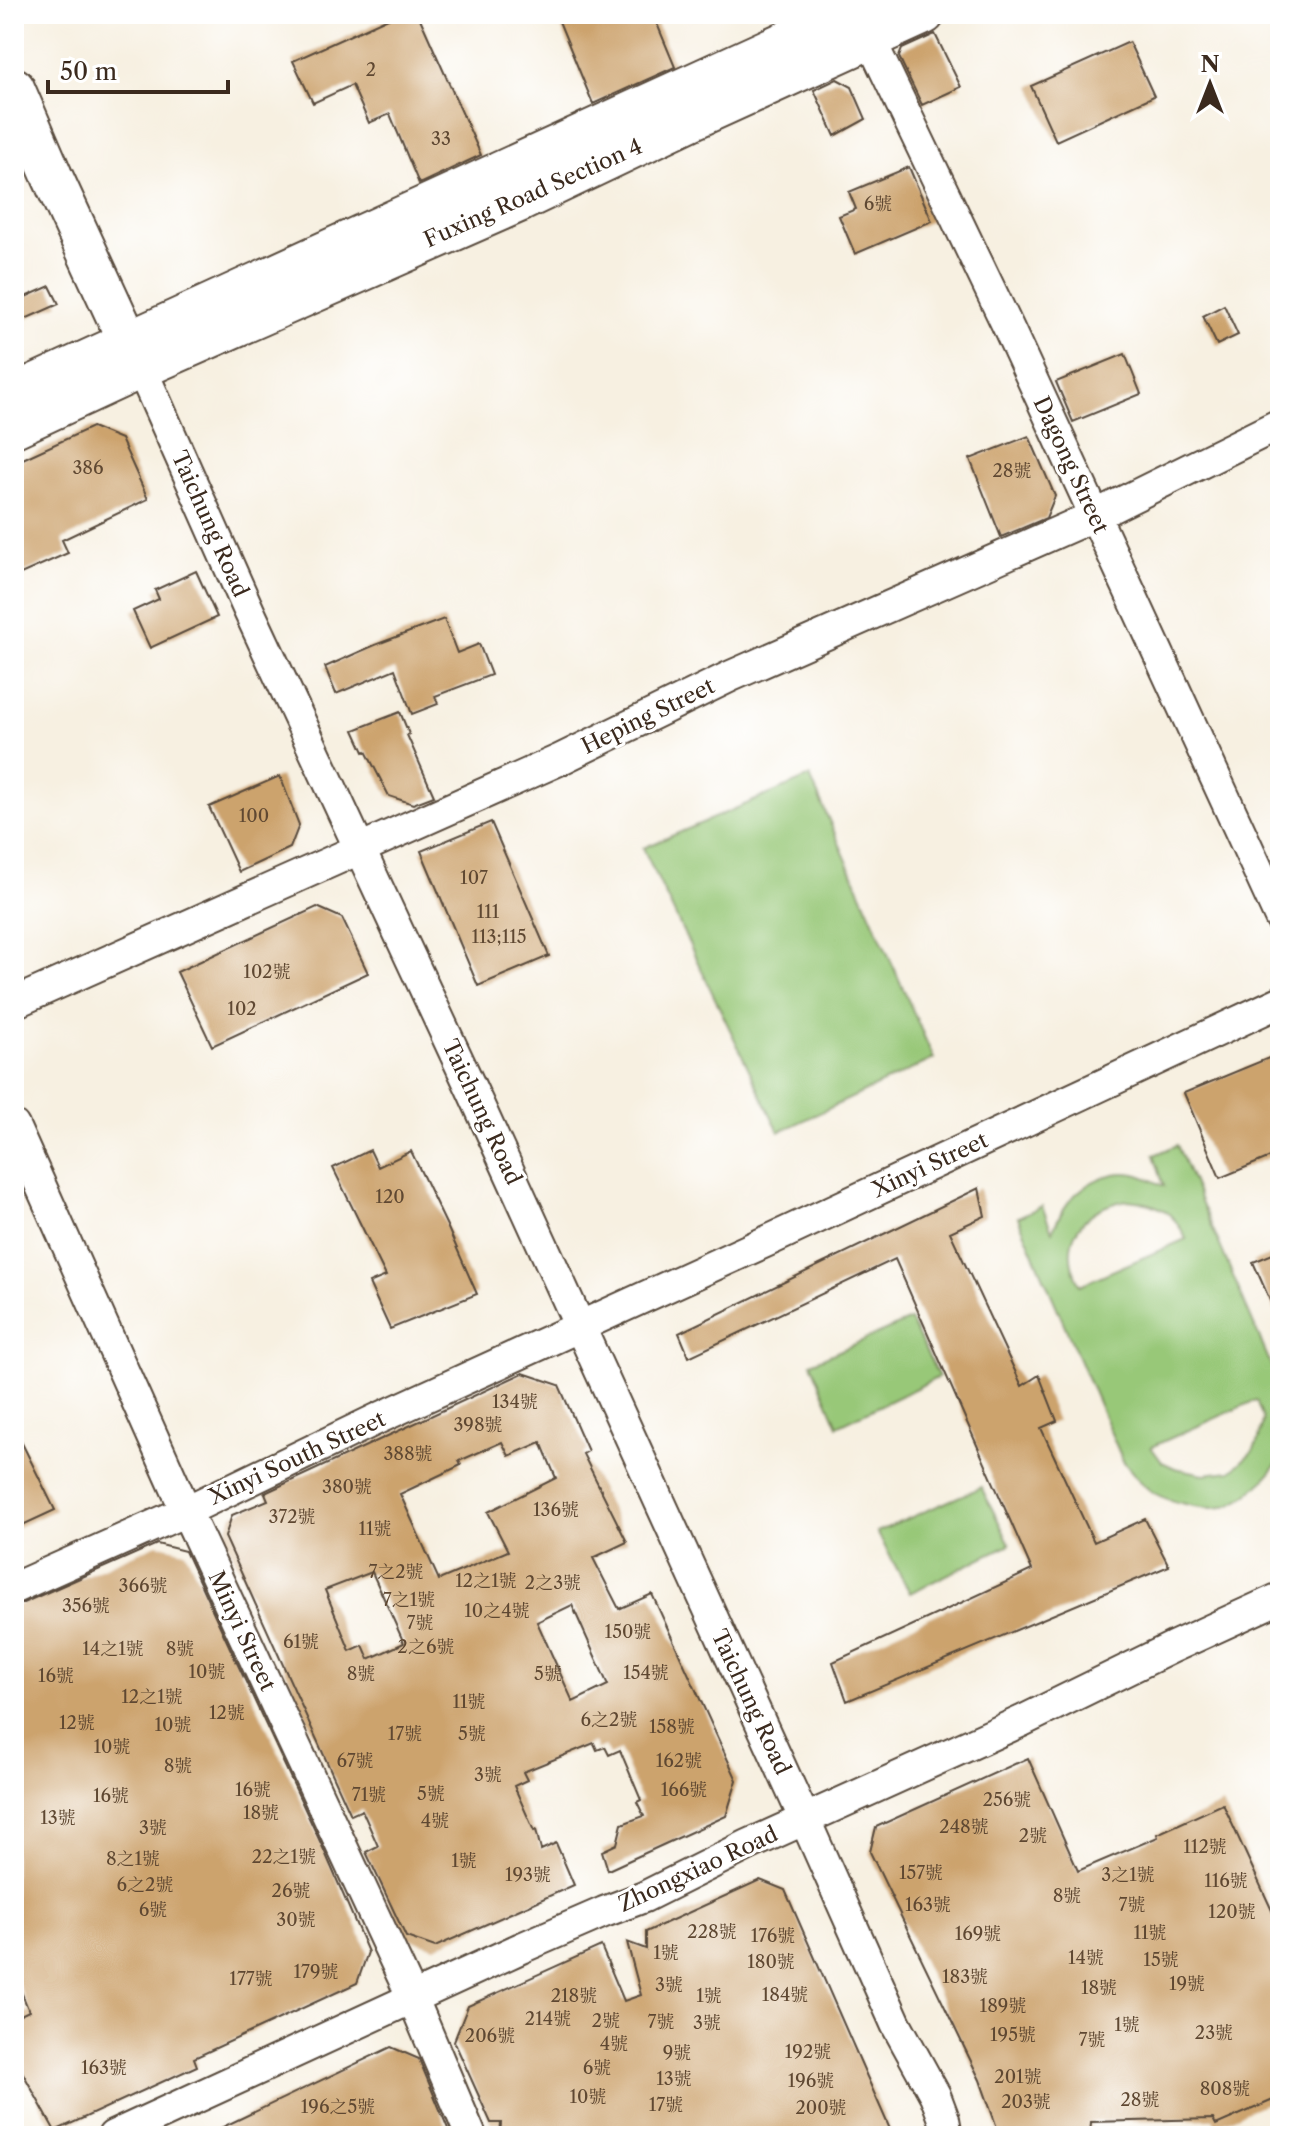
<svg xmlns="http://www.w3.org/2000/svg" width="1294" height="2150" viewBox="0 0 1294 2150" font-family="'Libre Caslon Text','Noto Serif TC',serif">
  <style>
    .green { fill: #98c878; stroke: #6a794b; stroke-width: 2; fill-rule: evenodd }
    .building { fill: #cca36d; fill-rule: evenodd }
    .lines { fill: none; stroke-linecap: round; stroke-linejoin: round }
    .minor-casing { stroke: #57483b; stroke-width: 34 }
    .major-casing { stroke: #57483b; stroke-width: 44 }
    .minor { stroke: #fff; stroke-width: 30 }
    .major { stroke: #fff; stroke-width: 40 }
    .labels { text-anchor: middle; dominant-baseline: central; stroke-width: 6; stroke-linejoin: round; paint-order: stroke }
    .number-label { font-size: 18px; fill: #5f4832 }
    .street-label { font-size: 22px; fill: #3b2a1e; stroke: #fff }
  </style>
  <rect width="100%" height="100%" fill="#fff"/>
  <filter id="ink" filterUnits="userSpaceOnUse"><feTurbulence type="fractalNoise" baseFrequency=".0125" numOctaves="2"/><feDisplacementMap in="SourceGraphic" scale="16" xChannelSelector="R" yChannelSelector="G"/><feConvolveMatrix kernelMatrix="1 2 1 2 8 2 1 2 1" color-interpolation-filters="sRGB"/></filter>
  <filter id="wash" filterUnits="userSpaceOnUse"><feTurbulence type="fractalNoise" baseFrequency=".006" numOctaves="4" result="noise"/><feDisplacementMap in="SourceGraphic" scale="32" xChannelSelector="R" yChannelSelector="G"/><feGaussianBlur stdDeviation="1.8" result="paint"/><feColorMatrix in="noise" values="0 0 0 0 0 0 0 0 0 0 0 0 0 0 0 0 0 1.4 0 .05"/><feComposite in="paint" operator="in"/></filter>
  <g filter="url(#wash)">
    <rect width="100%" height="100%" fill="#f7f0e1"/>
    <!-- green -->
    <path class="green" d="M810 777 934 1059 779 1132 643 848Z
      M1177 1145 1280 1386V1459C1268 1478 1245 1502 1222 1507 1206 1511 1168 1501 1154 1493 1142 1486 1132 1472 1123 1461L1018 1217 1042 1206 1052 1231C1058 1220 1063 1207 1072 1198 1087 1182 1112 1169 1135 1174 1145 1176 1155 1182 1164 1186L1154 1155ZM1128 1200C1158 1203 1174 1211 1186 1239L1080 1285C1056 1241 1082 1208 1128 1200ZM1256 1400 1263 1419 1259 1439 1253 1451 1231 1471 1204 1474 1175 1468 1162 1462 1151 1447Z
      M910 1320 939 1377 838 1426 811 1363Z
      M981 1487 1010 1544 910 1593 877 1532Z"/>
    <g id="blocks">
      <!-- building -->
      <path class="building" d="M397 14H418L481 155 419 184 390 114 369 123 352 85 313 103 293 61Z
        M556 14H653L675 67 593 104Z
        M935 34 961 87 922 105 899 57 902 49Z
        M1129 42 1154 96 1056 141 1031 86Z
        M837 79 852 87 866 119 835 136 814 90Z
        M909 167 932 221 855 254 839 216 856 209 849 192Z
        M50 286 59 304 14 324V302Z
        M1224 305 1238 335 1217 345 1203 316Z
        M1125 354 1141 394 1073 422 1056 382Z
        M92 427 121 439 148 499 62 540 68 553 14 577V463Z
        M1029 436 1055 496 1046 518 1001 537 970 459Z
        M196 571 217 617 150 648 133 611 159 599 155 590Z
        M444 619 457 653 479 644 491 675 435 696 438 704 412 714 395 669 336 694 325 667 375 645Z
        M400 712 409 734 407 735 434 796 413 804 389 796 366 751 364 752 354 730Z
        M280 776 299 825 290 848 239 872 209 807Z
        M491 822 549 956 478 986 421 851Z
        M317 907 342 918 368 973 212 1046 177 972Z
        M1276 1055 1280 1065V1153L1220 1178 1184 1093Z
        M370 1150 378 1167 411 1151 447 1226 477 1294 390 1329 369 1283 386 1276 333 1168Z
        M979 1188 985 1216 950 1232 1022 1386 1039 1375 1057 1421 1041 1428 1094 1542 1145 1519 1169 1566 847 1701 833 1662 1032 1570 895 1259 689 1357 679 1333Z
        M1280 1251V1323L1253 1262Z
        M523 1373 559 1385 588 1451 583 1454 627 1542 593 1558 619 1609 652 1594 737 1780 726 1816 608 1870 602 1851 617 1844 622 1824 644 1816 637 1802 641 1800 620 1750 609 1755 605 1747 597 1750 594 1743 523 1772 527 1780 514 1786 534 1831 536 1830 541 1850 556 1843 574 1885 435 1947 406 1937 366 1852 378 1846 362 1810 351 1815 225 1537 232 1515 268 1500 265 1493ZM502 1442 509 1456 541 1442 556 1478 488 1512 508 1551 439 1580 400 1494 461 1465 459 1461ZM372 1572 404 1643 369 1659 363 1645 350 1651 325 1590ZM572 1605 608 1685 573 1702 537 1622Z
        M14 1427 55 1510 14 1529Z
        M157 1544 185 1551 324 1850 368 1952 357 1983 194 2058 197 2066 55 2131 14 2057V2018L29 2011 14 1974V1607Z
        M1028 1758 1078 1871 1158 1837 1157 1834 1223 1804 1280 1928V2097L1216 2125 1213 2119 1091 2122 1090 2136H1000L980 2080 870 1852 876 1827Z
        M760 1880 785 1890 893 2136H500L501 2123H491L454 2041 468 2006 601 1946 624 2001 641 1995 627 1942 646 1949V1932Z
        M391 2047 419 2059 451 2136H204Z"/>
    </g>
  </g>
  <g filter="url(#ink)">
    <use href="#blocks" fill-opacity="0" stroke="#57483b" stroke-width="2"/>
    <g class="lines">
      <defs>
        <path id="minor" d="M861 20 1009 329 1280 918
          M141 368 249 611 471 1088 805 1820 896 2024 935 2095 944 2119 947 2136
          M14 1003 559 760 731 676 1094 516 1280 424
          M14 1126 186 1511 413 1999 471 2136
          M14 1588 186 1511 377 1419 774 1238 1280 1002
          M113 2136 521 1948 604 1912 644 1897 748 1845 1022 1721 1173 1647 1280 1598"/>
        <path id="major" d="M14 88 52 176 139 365
          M14 394 846 14
          M14 427 141 368 521 201 693 119 924 14"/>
      </defs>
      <!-- minor casing -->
      <use href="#minor" class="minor-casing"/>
      <!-- major casing -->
      <use href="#major" class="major-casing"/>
      <!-- minor -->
      <use href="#minor" class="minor"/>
      <!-- major -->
      <use href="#major" class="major"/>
    </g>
  </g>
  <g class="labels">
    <!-- number labels -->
    <g class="number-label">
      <text x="371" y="70">2</text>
      <text x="441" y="139">33</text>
      <text x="878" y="204">6號</text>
      <text x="88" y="468">386</text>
      <text x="1012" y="471">28號</text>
      <text x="254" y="816">100</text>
      <text x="474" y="878">107</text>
      <text x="488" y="912">111</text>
      <text x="499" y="937">113;115</text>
      <text x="267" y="972">102號</text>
      <text x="242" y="1009">102</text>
      <text x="390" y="1197">120</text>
      <text x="515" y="1402">134號</text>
      <text x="478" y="1425">398號</text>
      <text x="408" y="1454">388號</text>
      <text x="347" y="1487">380號</text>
      <text x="556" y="1510">136號</text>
      <text x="292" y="1517">372號</text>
      <text x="375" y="1529">11號</text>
      <text x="396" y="1572">7之2號</text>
      <text x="486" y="1581">12之1號</text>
      <text x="553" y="1583">2之3號</text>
      <text x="143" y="1586">366號</text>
      <text x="409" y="1600">7之1號</text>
      <text x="86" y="1606">356號</text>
      <text x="497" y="1611">10之4號</text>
      <text x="420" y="1623">7號</text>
      <text x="628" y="1632">150號</text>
      <text x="301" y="1642">61號</text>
      <text x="426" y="1647">2之6號</text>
      <text x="113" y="1649">14之1號</text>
      <text x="180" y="1649">8號</text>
      <text x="207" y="1672">10號</text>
      <text x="646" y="1673">154號</text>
      <text x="361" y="1674">8號</text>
      <text x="548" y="1674">5號</text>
      <text x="56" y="1676">16號</text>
      <text x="152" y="1697">12之1號</text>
      <text x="469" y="1702">11號</text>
      <text x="227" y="1713">12號</text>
      <text x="609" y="1720">6之2號</text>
      <text x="77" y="1723">12號</text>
      <text x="173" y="1725">10號</text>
      <text x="672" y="1727">158號</text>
      <text x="405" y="1734">17號</text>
      <text x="472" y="1734">5號</text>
      <text x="112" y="1747">10號</text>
      <text x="355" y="1761">67號</text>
      <text x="679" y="1761">162號</text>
      <text x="178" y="1766">8號</text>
      <text x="488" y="1775">3號</text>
      <text x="253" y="1790">16號</text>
      <text x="684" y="1790">166號</text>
      <text x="431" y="1794">5號</text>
      <text x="369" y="1795">71號</text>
      <text x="111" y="1796">16號</text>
      <text x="1007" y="1800">256號</text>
      <text x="261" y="1813">18號</text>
      <text x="58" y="1818">13號</text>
      <text x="435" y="1821">4號</text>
      <text x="964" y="1827">248號</text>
      <text x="153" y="1828">3號</text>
      <text x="1033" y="1836">2號</text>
      <text x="1205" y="1847">112號</text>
      <text x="284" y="1857">22之1號</text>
      <text x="133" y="1859">8之1號</text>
      <text x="464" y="1861">1號</text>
      <text x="921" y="1873">157號</text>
      <text x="528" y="1875">193號</text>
      <text x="1128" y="1875">3之1號</text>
      <text x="1226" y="1881">116號</text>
      <text x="145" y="1885">6之2號</text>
      <text x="291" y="1891">26號</text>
      <text x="1067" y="1896">8號</text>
      <text x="928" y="1905">163號</text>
      <text x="1132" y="1905">7號</text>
      <text x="153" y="1910">6號</text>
      <text x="1232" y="1912">120號</text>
      <text x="296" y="1920">30號</text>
      <text x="712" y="1932">228號</text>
      <text x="1150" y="1933">11號</text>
      <text x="978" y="1934">169號</text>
      <text x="773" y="1936">176號</text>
      <text x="666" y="1953">1號</text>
      <text x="1086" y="1958">14號</text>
      <text x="1161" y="1960">15號</text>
      <text x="771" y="1962">180號</text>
      <text x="316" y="1972">179號</text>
      <text x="965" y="1977">183號</text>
      <text x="251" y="1979">177號</text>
      <text x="1187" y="1984">19號</text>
      <text x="669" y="1985">3號</text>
      <text x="1099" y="1988">18號</text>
      <text x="785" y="1995">184號</text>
      <text x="574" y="1996">218號</text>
      <text x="709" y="1996">1號</text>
      <text x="1003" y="2006">189號</text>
      <text x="548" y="2019">214號</text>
      <text x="606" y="2021">2號</text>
      <text x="661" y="2022">7號</text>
      <text x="707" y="2023">3號</text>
      <text x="1127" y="2025">1號</text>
      <text x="1214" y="2033">23號</text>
      <text x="1013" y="2035">195號</text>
      <text x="490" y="2036">206號</text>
      <text x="1092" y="2040">7號</text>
      <text x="614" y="2044">4號</text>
      <text x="808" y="2052">192號</text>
      <text x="677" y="2053">9號</text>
      <text x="104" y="2068">163號</text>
      <text x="597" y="2068">6號</text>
      <text x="1018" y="2077">201號</text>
      <text x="674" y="2079">13號</text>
      <text x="811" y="2081">196號</text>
      <text x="1225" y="2089">808號</text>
      <text x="588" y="2097">10號</text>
      <text x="1140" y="2100">28號</text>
      <text x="1026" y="2102">203號</text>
      <text x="666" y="2105">17號</text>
      <text x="338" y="2107">196之5號</text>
      <text x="821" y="2108">200號</text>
    </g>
    <!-- street labels -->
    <g class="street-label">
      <text transform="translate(533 193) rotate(-24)">Fuxing Road Section 4</text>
      <text transform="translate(1071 465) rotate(65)">Dagong Street</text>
      <text transform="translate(210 524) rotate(66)">Taichung Road</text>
      <text transform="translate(648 716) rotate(-26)">Heping Street</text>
      <text transform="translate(482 1112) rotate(65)">Taichung Road</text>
      <text transform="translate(930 1165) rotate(-25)">Xinyi Street</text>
      <text transform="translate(297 1458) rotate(-25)">Xinyi South Street</text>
      <text transform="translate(242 1631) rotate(65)">Minyi Street</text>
      <text transform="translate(751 1702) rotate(65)">Taichung Road</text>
      <text transform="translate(698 1869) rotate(-25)">Zhongxiao Road</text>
    </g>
  </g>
  <!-- margin -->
  <rect width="1294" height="2150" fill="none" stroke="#fff" stroke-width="48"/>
  <!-- north arrow -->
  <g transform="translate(1210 84)" stroke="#ffffff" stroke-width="6" paint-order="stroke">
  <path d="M0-6L14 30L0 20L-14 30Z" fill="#3b2a1e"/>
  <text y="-12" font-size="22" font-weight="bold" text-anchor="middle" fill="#3b2a1e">N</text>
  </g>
  <!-- scale -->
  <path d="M48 80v12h180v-12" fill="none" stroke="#3b2a1e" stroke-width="4"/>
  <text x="60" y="80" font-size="24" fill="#3b2a1e" stroke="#ffffff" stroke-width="6" paint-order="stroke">50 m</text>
</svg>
